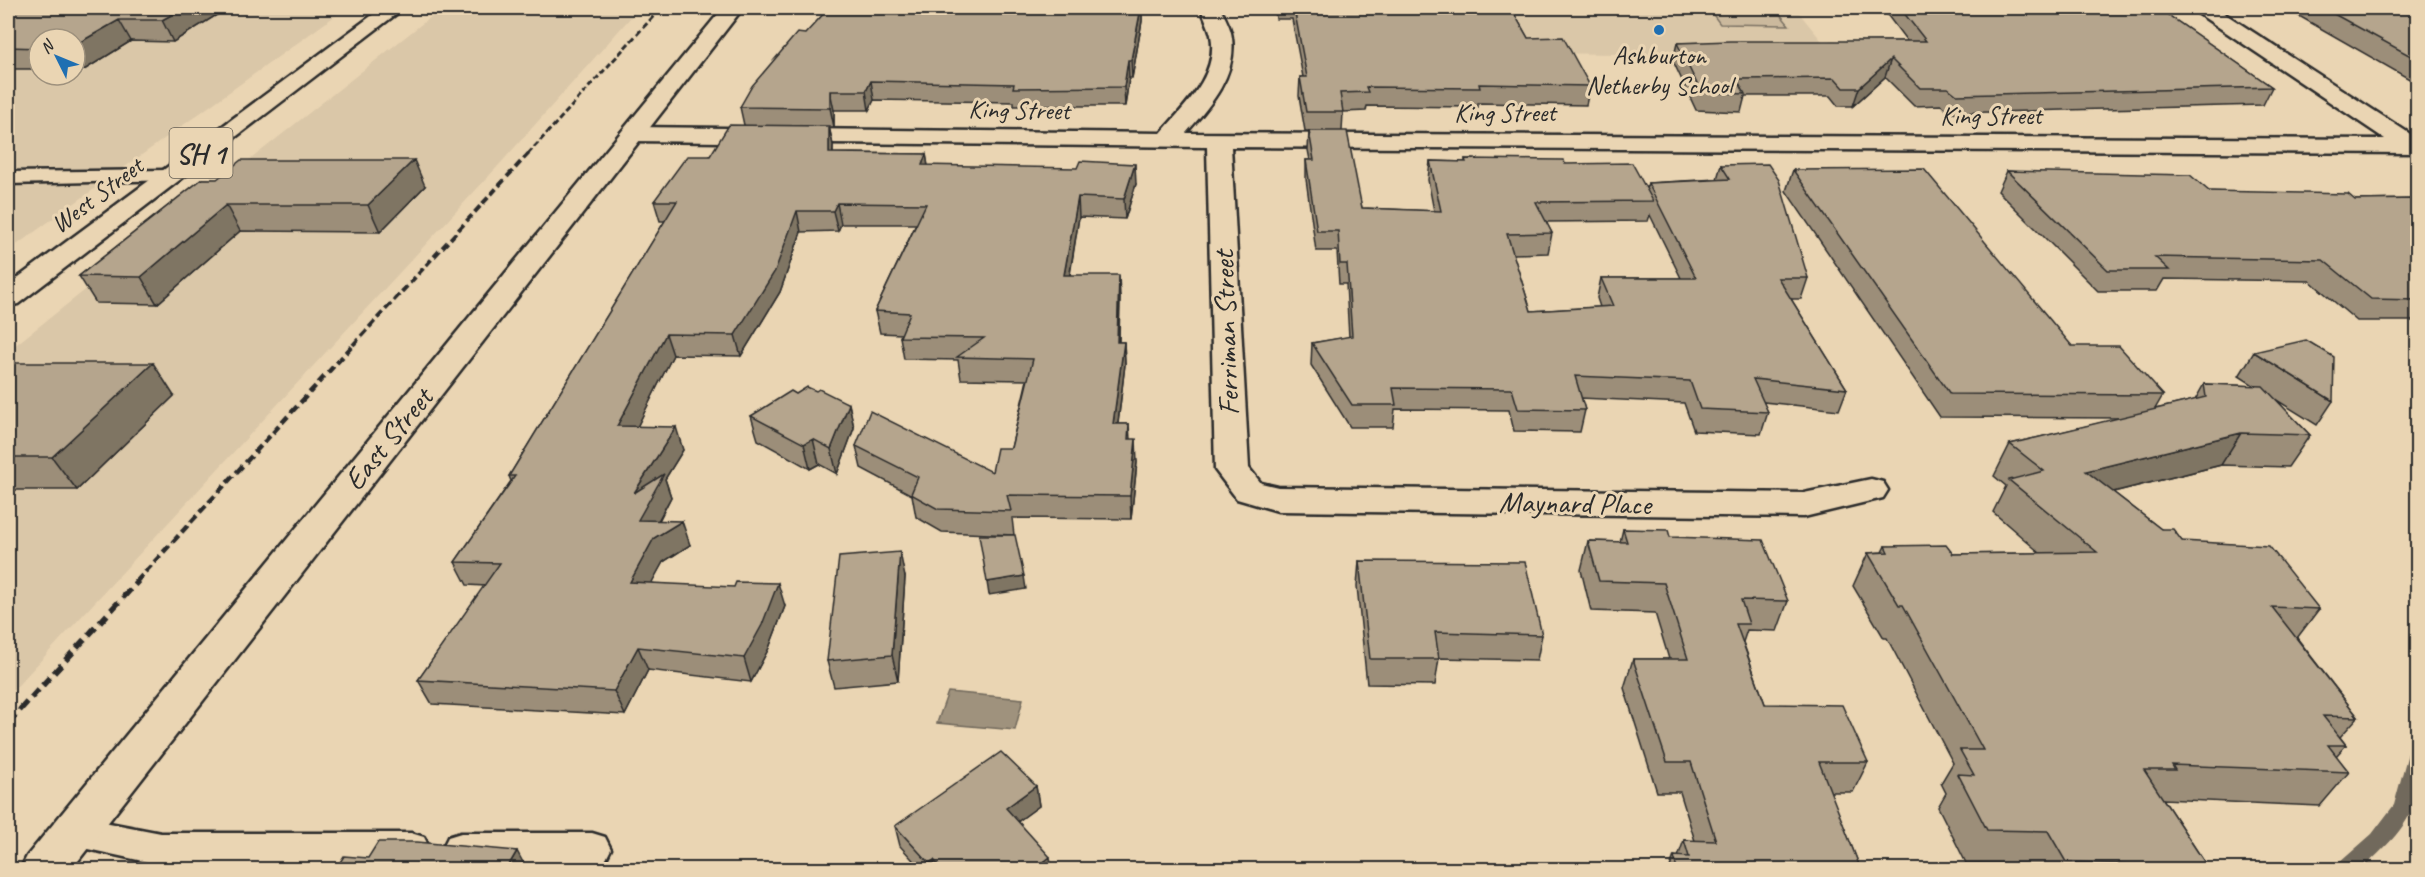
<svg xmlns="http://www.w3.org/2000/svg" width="2425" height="877" viewBox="0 0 2425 877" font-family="Caveat,sans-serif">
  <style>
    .built { fill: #dac7a8; fill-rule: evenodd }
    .green { fill: #cbb99d; stroke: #7b7264; stroke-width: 1.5 }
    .water { fill: #9f927d; stroke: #71695c; stroke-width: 1.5 }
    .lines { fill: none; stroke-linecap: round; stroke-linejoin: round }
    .stream { fill: #71695c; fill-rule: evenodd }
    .service-casing { stroke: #2b2b2b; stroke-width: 5 }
    .minor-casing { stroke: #2b2b2b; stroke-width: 5 }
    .secondary-casing { stroke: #2b2b2b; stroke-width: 5 }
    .trunk-casing { stroke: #2b2b2b; stroke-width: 5 }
    .service { fill: #ead5b3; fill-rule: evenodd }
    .minor { fill: #ead5b3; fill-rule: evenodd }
    .secondary { fill: #ead5b3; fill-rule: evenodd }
    .trunk { fill: #ead5b3; fill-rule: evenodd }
    .rail-far3 { stroke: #2b2b2b; stroke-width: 3; stroke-dasharray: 6 3; stroke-linecap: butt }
    .rail-far2 { stroke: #2b2b2b; stroke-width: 4; stroke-dasharray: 8 4; stroke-linecap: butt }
    .rail-far1 { stroke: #2b2b2b; stroke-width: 4.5; stroke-dasharray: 9 4.5; stroke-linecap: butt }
    .rail { stroke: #2b2b2b; stroke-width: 6; stroke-dasharray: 11 6; stroke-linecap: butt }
    .wall { fill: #9c8e79; stroke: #2b2b2b; stroke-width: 1.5; fill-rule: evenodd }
    .shaded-wall { fill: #7f7463; stroke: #2b2b2b; stroke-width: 1.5 }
    .building { fill: #b5a58d; stroke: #2b2b2b; stroke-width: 1.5 }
    .poi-dot { fill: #1f6fb2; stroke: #ead5b3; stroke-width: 2 }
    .labels { text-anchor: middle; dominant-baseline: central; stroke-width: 6; stroke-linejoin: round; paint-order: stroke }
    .far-poi-label { font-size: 26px; fill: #2b2b2b; stroke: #ead5b3 }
    .far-street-label { font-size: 26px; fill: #2b2b2b; stroke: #ead5b3 }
    .shield { fill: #ead5b3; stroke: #645e54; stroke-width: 1.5 }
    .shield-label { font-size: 28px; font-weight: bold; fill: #2b2b2b }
    .street-label { font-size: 30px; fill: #2b2b2b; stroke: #ead5b3 }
  </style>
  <rect width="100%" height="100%" fill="#ead5b3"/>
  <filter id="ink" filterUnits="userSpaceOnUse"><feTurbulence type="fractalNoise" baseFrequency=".0167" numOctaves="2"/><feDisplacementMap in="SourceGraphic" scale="12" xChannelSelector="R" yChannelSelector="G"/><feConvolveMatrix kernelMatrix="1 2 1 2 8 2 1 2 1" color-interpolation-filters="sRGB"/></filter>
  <g filter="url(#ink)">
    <!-- built -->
    <path class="built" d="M8 8H346L8 251ZM39 39H75V75H39Z
      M442 8H639L499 165 8 696V351Z
      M1496 8H1795L1834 56 1514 53Z"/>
    <!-- green -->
    <path class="green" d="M1708 8H1775L1789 25 1720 24Z"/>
    <!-- water -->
    <path class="water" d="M948 692 1023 699 1015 730 937 723Z"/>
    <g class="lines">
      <!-- stream -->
      <path class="stream" d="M2418 745C2418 760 2420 777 2417 792 2413 824 2383 849 2361 870H2336L2339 863 2372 834 2394 805 2408 753 2411 747Z"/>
      <defs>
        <path id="service" d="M169 170 176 172 179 176 176 180 8 184V172Z
          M73 816 161 833H411L424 837 430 849 424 861 411 865H161L60 843 55 832 60 821Z
          M461 833H592L605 837 611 849 605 861 592 865H461L448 861 442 849 448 837Z"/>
        <path id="minor" d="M1201 8H1220C1225 17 1231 28 1232 38 1237 76 1209 107 1186 133L2385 139 2196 12 2193 8H2216L2418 139V153L1231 147 1249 468 1261 483 1278 487 1804 493 1871 479 1883 482 1888 490 1883 498 1804 517 1278 511 1237 499 1215 470 1207 147 632 141 624 139 620 134 624 129 632 127 1161 133C1184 106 1219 75 1211 35 1209 26 1204 17 1201 8Z"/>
        <path id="secondary" d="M723 8H743L71 870H20L27 856Z"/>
        <path id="trunk" d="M382 8H404L18 304 8 306V285Z"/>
      </defs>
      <!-- service casing -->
      <use href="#service" class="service-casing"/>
      <!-- minor casing -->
      <use href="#minor" class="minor-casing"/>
      <!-- secondary casing -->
      <use href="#secondary" class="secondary-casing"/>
      <!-- trunk casing -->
      <use href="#trunk" class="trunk-casing"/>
      <!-- service -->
      <use href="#service" class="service"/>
      <!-- minor -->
      <use href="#minor" class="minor"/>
      <!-- secondary -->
      <use href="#secondary" class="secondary"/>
      <!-- trunk -->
      <use href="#trunk" class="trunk"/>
      <!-- rail-far3 -->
      <path class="rail-far3" d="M528 154 661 8"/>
      <!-- rail-far2 -->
      <path class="rail-far2" d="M353 345 529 153"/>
      <!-- rail-far1 -->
      <path class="rail-far1" d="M136 582 355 343"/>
      <!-- rail -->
      <path class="rail" d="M8 723 138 581"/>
    </g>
    <!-- wall -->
    <path class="wall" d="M8 8H228L173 42 131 41 84 70H75V39H39V69H10L8 71Z
      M829 8H1142V21L1132 78H1129L1125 106H1014V102L874 100 869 110H834V127H829L833 145V153L926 154 928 166 1136 184 1125 219 1079 217 1070 275 1120 296 1119 342H1124L1125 364 1118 424H1129L1130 439 1137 462 1131 519 1012 518 1014 535 942 532 916 517 912 495 861 468 856 446 992 472 1011 448 1027 380 961 379 958 360 904 359 900 337 901 334 880 333 875 311 916 224H841L838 231 801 232 780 292 741 356 673 355 637 427 683 450 665 479 671 497 659 521 690 545 663 562 651 583 785 606 769 648 751 682 648 670 625 715 432 704 418 680 485 586 467 585 455 562 511 481 509 476 665 221H660L654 201 710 156 744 125 740 107Z
      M1275 8H1511L1528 38 1590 86 1586 105 1478 103V107L1367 106 1366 111 1343 112 1342 131 1362 208 1434 211 1428 180 1430 161 1465 162V159L1565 164 1646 189 1648 183 1717 179 1721 165 1808 278 1801 299H1791L1847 389 1839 410 1763 402 1768 412 1761 434 1694 431 1684 403 1581 398 1585 410 1580 432 1514 431 1509 410 1395 409 1393 427H1350L1311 365 1312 343 1349 337 1346 284H1339L1337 251H1316L1306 179V160H1310L1308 150 1309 131H1305L1299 96 1300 77H1303L1292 19H1276ZM1650 215 1681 278H1601L1597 298 1600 307 1531 311 1513 254 1548 253 1552 233 1546 222 1648 221Z
      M1882 8H2158L2272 87 2263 105 1950 113 1941 105 1914 106 1885 77 1853 106H1838L1830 96H1745L1741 112 1696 110 1673 61 1677 43 1907 41Z
      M2295 8H2418V84L2292 12Z
      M1793 170 2072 346 2163 395 2155 409 2195 400 2204 384 2255 386 2239 376 2254 352 2333 401 2317 425 2275 399 2310 435 2288 467 2221 465 2113 492 2161 529 2182 541 2319 609 2297 638 2358 717 2340 737 2346 745 2336 756 2349 772 2320 806 2163 799 2207 866 2204 870H2028L2025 864 1966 863 1938 807 1946 793 1941 783 1953 763 1887 638H1884L1853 586 1868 553 1882 552 1885 546 1953 554 2040 553 1993 512 2006 486 1994 476 2010 444 2121 418 1940 417 1786 191Z
      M2007 171 2209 191 2355 200 2418 199V321H2357L2310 281 2164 279 2157 291H2098L1998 191Z
      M202 179 425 186 380 232 240 231 157 304 96 303 79 276Z
      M8 363 174 396 77 490H8Z
      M816 391 849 404 854 428 837 474 819 464 810 469 758 440 751 416 796 394Z
      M1623 529 1670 537 1788 601 1777 631 1747 630 1743 642 1765 704 1868 762 1853 792H1830L1861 870H1669L1674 856 1678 857 1684 840 1695 841 1680 792H1657L1624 688 1633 659H1669L1655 613 1591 611 1581 570 1588 541 1620 542Z
      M1359 561 1542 635 1537 660 1439 658 1435 685 1367 684 1357 586Z
      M905 577 898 681 834 687 827 661Z
      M1036 786 1039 806 1018 821 1052 870H922L900 846 895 826Z"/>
    <!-- shaded-wall -->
    <path class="shaded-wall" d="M184 8H228L173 42 162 20Z
      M1141 8H1142V21L1132 78 1131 60Z
      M119 20 131 41 84 70 75 55V45Z
      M1891 59 1885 77 1853 106 1859 88Z
      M1128 60 1129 78 1125 106 1124 87Z
      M871 81 874 100 869 110 866 91Z
      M830 91 834 110V127L830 108Z
      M829 126 833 145 832 173 829 153Z
      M926 154 929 173 922 165Z
      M414 160 425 186 380 232 368 205Z
      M1135 164 1136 184 1125 219 1124 199Z
      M1078 197 1079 217 1066 297 1064 275Z
      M837 203 841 224 838 231 833 211Z
      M226 205 240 231 157 304 141 277Z
      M797 211 801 232 780 292 741 356 735 335Z
      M1119 275 1120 296 1118 364 1117 342Z
      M666 334 673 355 626 449 617 426Z
      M1124 342 1125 364 1115 447 1113 424Z
      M153 363 174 396 77 490 52 457Z
      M849 404 854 428 837 474 831 449Z
      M676 427 683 450 665 479 671 497 646 543 638 520 634 493Z
      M2241 433 2221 465 2069 503 2086 471Z
      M813 439 819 464 810 469 804 444Z
      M1136 439 1137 462 1131 519 1130 496Z
      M682 521 690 545 663 562 639 606 630 582 654 538Z
      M900 552 905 577 898 681 892 655Z
      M1024 576 1026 589 989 595 987 582Z
      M778 583 785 606 769 648 751 682 744 658Z
      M638 647 648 670 625 715 614 691Z
      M1036 786 1039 806 1009 828 1006 808Z
      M517 851 527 870H506Z
      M1050 857 1052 870H1033Z
      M934 860 936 870H931L929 863Z"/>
    <!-- building -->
    <path class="building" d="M8 8H184L162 20H119L75 45V39H39V48L8 47Z
      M829 8H1141L1131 60H1128L1124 87 1013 88 1014 84 871 81 866 91H830V108L740 107 752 86 797 33 805 34Z
      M1294 8H1511L1528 38 1563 37 1590 86 1479 84 1480 88 1366 87 1368 92 1340 93 1343 112H1306L1300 77H1307Z
      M1900 8H2158L2272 87 1957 95 1948 88H1920L1891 59 1859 88H1844L1835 78 1737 79 1745 94 1701 92 1677 43 1730 41H1926Z
      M2323 8H2418V60Z
      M729 125 829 126V153L926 154 922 165 1077 168 1080 161 1135 164 1124 199 1078 197 1064 275H1119L1117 342H1124L1113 424H1129L1128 439H1136L1130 496 1007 495 1011 511 938 509 911 494 918 477 856 446 870 411 992 472 997 448H1011L1033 359 957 357 984 338 900 337 910 313 875 311 926 204 837 203 833 211H797L775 271 735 335 666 334 617 426 676 427 634 493 664 474 638 520 682 521 654 538 630 582 734 587 736 582 778 583 762 625 744 658 638 647 614 691 418 680 500 563 455 562 515 476H509L677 201H654L687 156H710Z
      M1309 131H1347L1362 208 1441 211 1430 161 1466 162 1465 159 1564 160 1565 164 1632 163 1653 201 1536 202 1552 233 1507 234 1531 311 1613 306 1601 278H1696L1648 183 1730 179 1721 165 1768 164 1779 180 1808 278H1778L1847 389 1753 379 1768 412 1700 409 1690 381 1575 376 1585 410 1518 409 1512 389 1393 388 1396 405H1352L1312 343 1352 336 1347 264H1340L1338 231H1317L1306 160H1314Z
      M241 160H414L368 205H226L141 277 79 276 202 179H217Z
      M1924 169 2072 346H2119L2163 395 1950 394 1793 170Z
      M2007 171 2190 175 2209 191 2348 194 2355 200 2418 199V300L2371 299 2323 260 2155 257 2169 270H2108Z
      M2306 340 2334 357 2333 401 2254 352Z
      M8 363H153L52 457H8Z
      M2204 384 2263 386 2310 435 2241 433 2086 471 2161 529H2173L2182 541 2269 546 2319 609 2272 607 2358 717 2323 716 2346 745H2328L2349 772 2172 765 2175 770H2144L2207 866 2066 862 2048 831 1987 830 1958 774 1974 775 1960 750H1983L1903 605H1899L1868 553 1888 552 1885 546 1946 545 1953 554 2097 552 2009 480 2044 471 2010 444 2206 397Z
      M807 387 816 391 819 389 849 404 831 449 813 439 804 444 751 416 791 391 796 394Z
      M1623 529 1668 530 1670 537 1763 540 1788 601 1741 600 1749 624H1736L1765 704 1842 705 1868 762H1819L1861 870H1677L1674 856 1689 857 1684 840 1716 841 1691 762H1667L1633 659H1688L1664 583 1599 581 1588 541 1627 542Z
      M979 535H1015L1024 576 987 582Z
      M900 552 892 655 827 661 839 557Z
      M1359 561 1525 562 1542 635 1435 632 1439 659H1370Z
      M1001 752 1036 786 1006 808 1050 857 1033 870H942L934 860 929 863 895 826Z
      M378 842H417L517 851 506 870H335L344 856 368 858Z"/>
  </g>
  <!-- markers -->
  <circle class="poi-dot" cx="1659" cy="30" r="6"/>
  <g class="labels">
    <!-- far-poi labels -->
    <g class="far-poi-label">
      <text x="1659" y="55">Ashburton<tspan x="1659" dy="30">Netherby School</tspan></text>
    </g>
    <!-- far-street labels -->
    <g class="far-street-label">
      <text transform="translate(1019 110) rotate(1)">King Street</text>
      <text x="1505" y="112">King Street</text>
      <text x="1991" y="115">King Street</text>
      <text transform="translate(97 195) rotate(-37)">West Street</text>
    </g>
    <!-- shield labels -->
    <rect class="shield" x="169.5" y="128" width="63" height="50" rx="4.5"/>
    <g class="shield-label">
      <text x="201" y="153">SH 1</text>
    </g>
    <!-- street labels -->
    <g class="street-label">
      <text transform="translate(1226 333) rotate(-92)">Ferriman Street</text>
      <text transform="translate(388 439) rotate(-51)">East Street</text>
      <text transform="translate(1575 503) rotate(1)">Maynard Place</text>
    </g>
  </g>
  <!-- margin -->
  <rect width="2425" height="877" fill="none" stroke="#ead5b3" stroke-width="30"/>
  <rect x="15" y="15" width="2395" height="847" fill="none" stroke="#2b2b2b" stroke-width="2" filter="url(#ink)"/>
  <!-- north arrow -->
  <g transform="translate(57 57) rotate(313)"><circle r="28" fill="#ead5b3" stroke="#9e917d" stroke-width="1.5"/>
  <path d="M0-4.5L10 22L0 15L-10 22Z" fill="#1f6fb2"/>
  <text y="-9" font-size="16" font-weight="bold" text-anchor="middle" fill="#2b2b2b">N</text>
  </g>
</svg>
